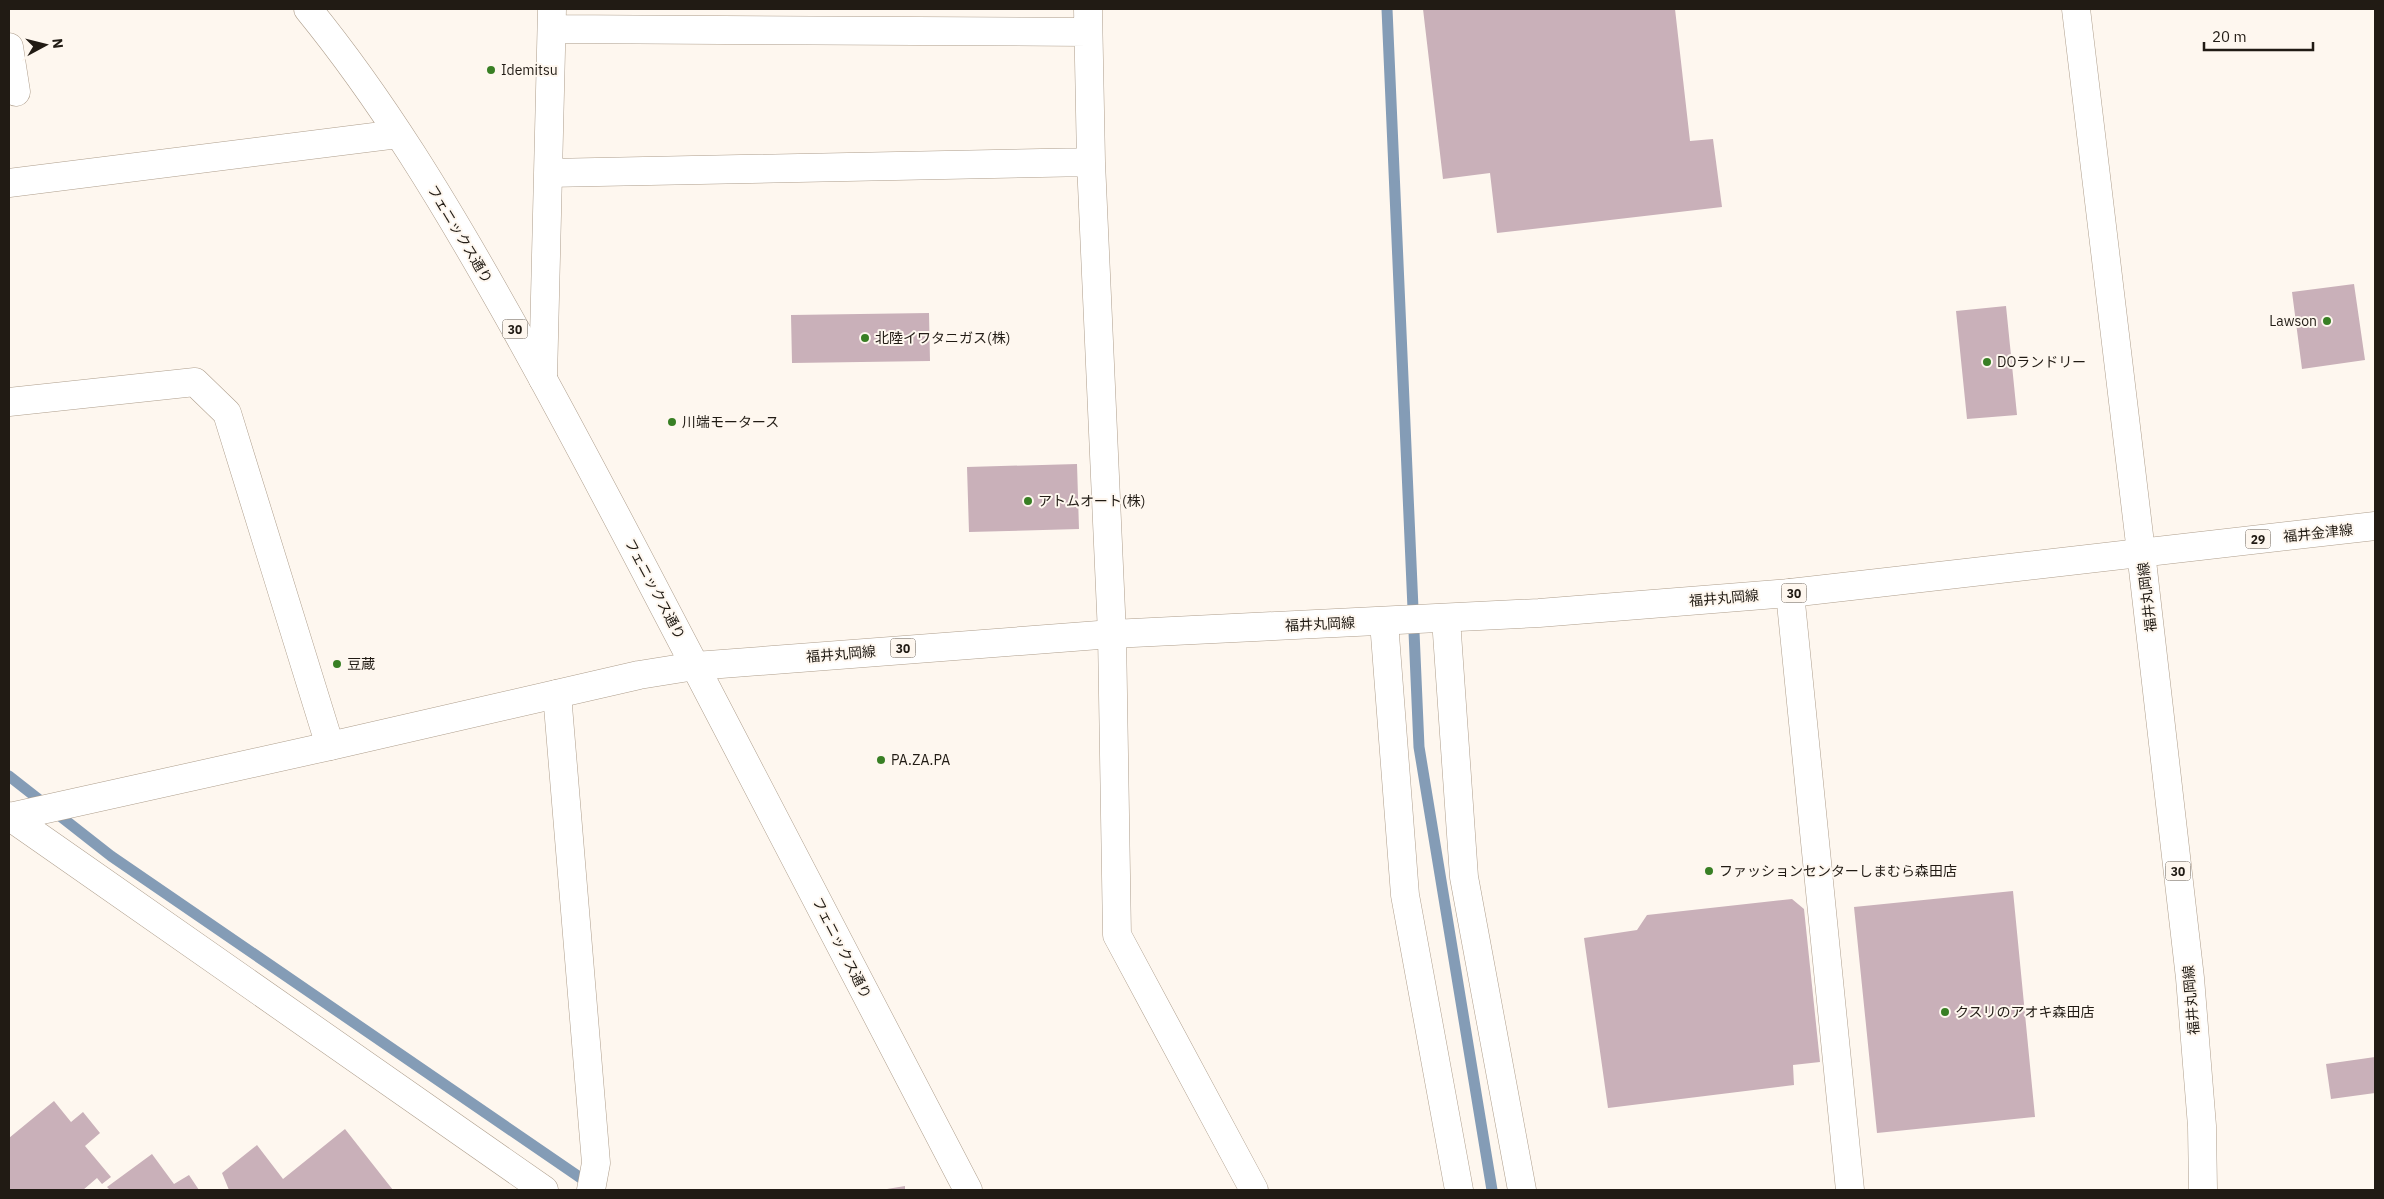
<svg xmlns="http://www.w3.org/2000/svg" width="2384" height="1199" viewBox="0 0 2384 1199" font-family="'IBM Plex Sans','Noto Sans JP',sans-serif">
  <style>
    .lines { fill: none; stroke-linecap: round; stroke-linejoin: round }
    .stream { stroke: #849cb6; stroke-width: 11 }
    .building { fill: #c9b0b9 }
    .minor-casing { stroke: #ae9e8c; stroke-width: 29 }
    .tertiary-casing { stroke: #ae9e8c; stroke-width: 29 }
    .primary-casing { stroke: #ae9e8c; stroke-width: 29 }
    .minor { stroke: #fff; stroke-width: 28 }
    .tertiary { stroke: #fff; stroke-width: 28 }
    .primary { stroke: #fff; stroke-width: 28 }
    .poi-dot { fill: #387f24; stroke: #fef7ef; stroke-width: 2 }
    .labels { text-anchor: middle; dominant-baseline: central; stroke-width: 4; stroke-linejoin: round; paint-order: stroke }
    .shield { fill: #fef7ef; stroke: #635d56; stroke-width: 1 }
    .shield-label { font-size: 12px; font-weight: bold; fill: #211b14 }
    .poi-label { font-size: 14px; fill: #211b14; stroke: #fef7ef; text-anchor: start }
    .street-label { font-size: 14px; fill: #211b14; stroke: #fef7ef }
  </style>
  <rect width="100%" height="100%" fill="#fef7ef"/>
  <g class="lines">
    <!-- stream -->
    <path class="stream" d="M1387 9 1419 747 1492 1190
      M9 776 111 856 591 1185"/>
  </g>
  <!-- building -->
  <path class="building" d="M1423 9H1675L1690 141 1713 139 1722 207 1497 233 1490 173 1443 179Z
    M2354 284 2365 360 2302 369 2292 292Z
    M2006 306 2017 415 1967 419 1956 311Z
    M929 313 930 361 792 363 791 315Z
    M1077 464 1079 529 969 532 967 467Z
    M2013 891 2035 1117 1877 1133 1854 907Z
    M1792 899 1804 909 1820 1062 1793 1065 1794 1085 1608 1108 1584 938 1637 930 1647 915Z
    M2375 1057V1093L2331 1099 2326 1064Z
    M54 1101 71 1122 83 1112 100 1133 85 1146 111 1177 102 1184 97 1178 83 1190H9V1138Z
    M345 1129 393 1190H229L222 1173 257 1145 283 1179Z
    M152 1154 174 1184 189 1175 199 1190H110L107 1187Z
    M905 1186V1190H887V1189Z"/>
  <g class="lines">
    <defs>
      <path id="minor" d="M1088 9 1091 162 1112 634 1117 935 1254 1190
        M552 29 1088 32
        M9 47 16 92
        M548 173 1091 162
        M9 183 398 134
        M543 379 552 9
        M9 402 195 382 227 413 330 746
        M1790 593 1850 1190
        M1446 619 1464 877 1522 1190
        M1384 622 1405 895 1459 1190
        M557 694 596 1163 591 1190"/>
      <path id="tertiary" d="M2076 9 2141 552
        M9 816 544 1190
        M9 819 10 817 330 746 639 675 695 666 968 1190"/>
      <path id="primary" d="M308 9C383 101 445 204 503 307 570 425 632 546 695 666L1112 634 1539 613 1790 593 2375 526
        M2141 552 2190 978 2202 1126 2203 1190"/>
    </defs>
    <!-- minor casing -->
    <use href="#minor" class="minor-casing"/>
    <!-- tertiary casing -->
    <use href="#tertiary" class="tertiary-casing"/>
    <!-- primary casing -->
    <use href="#primary" class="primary-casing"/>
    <!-- minor -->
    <use href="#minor" class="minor"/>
    <!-- tertiary -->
    <use href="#tertiary" class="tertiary"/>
    <!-- primary -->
    <use href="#primary" class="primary"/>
  </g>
  <!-- markers -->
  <g class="poi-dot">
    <circle cx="491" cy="70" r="5"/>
    <circle cx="2327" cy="321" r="5"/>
    <circle cx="865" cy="338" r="5"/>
    <circle cx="1987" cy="362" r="5"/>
    <circle cx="672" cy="422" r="5"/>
    <circle cx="1028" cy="501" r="5"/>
    <circle cx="337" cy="664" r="5"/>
    <circle cx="881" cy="760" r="5"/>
    <circle cx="1709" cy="871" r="5"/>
    <circle cx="1945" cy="1012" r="5"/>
  </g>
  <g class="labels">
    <!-- shield labels -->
    <g class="shield">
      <rect x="502.5" y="319.5" width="25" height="19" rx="4"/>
      <rect x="2245.5" y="529.5" width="25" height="19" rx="4"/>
      <rect x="1781.5" y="583.5" width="25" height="19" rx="4"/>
      <rect x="890.5" y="638.5" width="25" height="19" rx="4"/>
      <rect x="2165.5" y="861.5" width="25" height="19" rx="4"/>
    </g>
    <g class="shield-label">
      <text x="515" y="329">30</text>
      <text x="2258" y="539">29</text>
      <text x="1794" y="593">30</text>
      <text x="903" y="648">30</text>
      <text x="2178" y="871">30</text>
    </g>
    <!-- poi labels -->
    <g class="poi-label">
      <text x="501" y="70">Idemitsu</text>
      <text x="2317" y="321" text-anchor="end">Lawson</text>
      <text x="875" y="338">北陸イワタニガス(株)</text>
      <text x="1997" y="362">DOランドリー</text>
      <text x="682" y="422">川端モータース</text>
      <text x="1038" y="501">アトムオート(株)</text>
      <text x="347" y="664">豆蔵</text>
      <text x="891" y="760">PA.ZA.PA</text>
      <text x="1719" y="871">ファッションセンターしまむら森田店</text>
      <text x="1955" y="1012">クスリのアオキ森田店</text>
    </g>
    <!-- street labels -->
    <g class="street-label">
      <text transform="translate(460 234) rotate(59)">フェニックス通り</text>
      <text transform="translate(2318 533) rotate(-6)">福井金津線</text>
      <text transform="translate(655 589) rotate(62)">フェニックス通り</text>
      <text transform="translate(2147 597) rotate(-97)">福井丸岡線</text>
      <text transform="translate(1724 598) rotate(-5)">福井丸岡線</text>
      <text transform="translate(1320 624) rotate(-3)">福井丸岡線</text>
      <text transform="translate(841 654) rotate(-5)">福井丸岡線</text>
      <text transform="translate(842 948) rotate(63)">フェニックス通り</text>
      <text transform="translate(2191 1000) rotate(-95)">福井丸岡線</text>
    </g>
  </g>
  <!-- border -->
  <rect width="2384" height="1199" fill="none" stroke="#211b14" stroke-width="20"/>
  <!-- north arrow -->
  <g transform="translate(45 45) rotate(83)" stroke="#fef7ef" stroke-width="4" paint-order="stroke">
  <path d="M0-4L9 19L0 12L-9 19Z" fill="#211b14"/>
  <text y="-8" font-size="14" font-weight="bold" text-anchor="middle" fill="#211b14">N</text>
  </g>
  <!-- scale -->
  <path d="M2204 42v8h109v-8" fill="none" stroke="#211b14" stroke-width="2.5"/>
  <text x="2212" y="42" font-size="15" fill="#211b14" stroke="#fef7ef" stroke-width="4" paint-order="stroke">20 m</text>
</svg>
